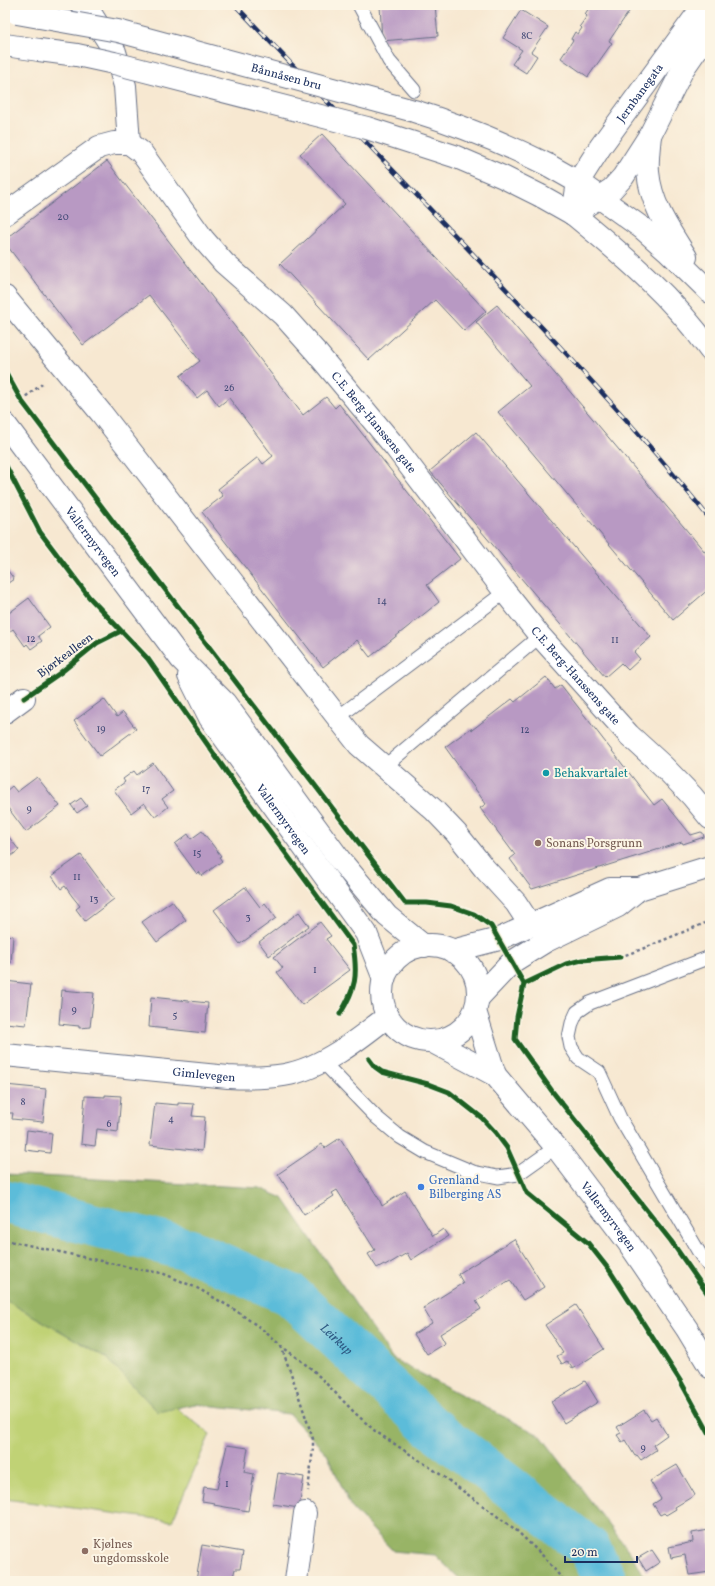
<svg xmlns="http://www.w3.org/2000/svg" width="715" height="1586" font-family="Vollkorn,serif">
<rect width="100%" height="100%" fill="#fcf5e5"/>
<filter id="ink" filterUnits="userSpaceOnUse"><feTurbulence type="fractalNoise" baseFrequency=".025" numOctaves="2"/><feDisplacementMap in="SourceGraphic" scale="8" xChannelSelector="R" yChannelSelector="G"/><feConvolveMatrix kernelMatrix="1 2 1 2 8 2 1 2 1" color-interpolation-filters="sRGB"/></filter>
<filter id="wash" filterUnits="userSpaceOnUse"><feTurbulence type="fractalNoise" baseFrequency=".012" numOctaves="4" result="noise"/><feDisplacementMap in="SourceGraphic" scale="16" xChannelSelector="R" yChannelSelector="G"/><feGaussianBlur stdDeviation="0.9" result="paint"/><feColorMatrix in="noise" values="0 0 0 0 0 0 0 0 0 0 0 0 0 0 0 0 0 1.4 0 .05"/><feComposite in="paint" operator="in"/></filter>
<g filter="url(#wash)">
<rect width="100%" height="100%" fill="#f7e8d1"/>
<path fill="#c0d275" stroke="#6e806a" d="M5,1283L19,1285L210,1434L172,1521L5,1499Z"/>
<path fill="#98b466" stroke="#5a7262" d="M5,1174L260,1188L283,1198L393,1359L541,1436L632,1555L642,1574L668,1581H462L435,1555L393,1551L351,1507L327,1454L289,1414L195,1404L158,1412L106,1357L5,1300Z"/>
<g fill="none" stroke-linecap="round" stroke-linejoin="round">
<path stroke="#5bbcd9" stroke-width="43" id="s1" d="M5,1202L189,1250L291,1295L429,1425L589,1548L606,1581"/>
</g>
<g id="blocks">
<path fill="#b899c3" d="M380,5H435L438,36L382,41Z
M594,5H630L632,7L609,41L612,43L588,77L561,58L573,40L571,39L575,32L578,34L582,28L580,26L587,16L585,14L589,8L592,9Z
M521,10L548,27L531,52L537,56L526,73L512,64L522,50L503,38Z
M322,134L486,311L464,331L435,300L369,360L280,264L345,204L300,154Z
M107,161L303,415L326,397L335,408L339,404L460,559L427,585L439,602L370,657L357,640L323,667L202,512L223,496L218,489L258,457L263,464L273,456L229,398L219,406L207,390L197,398L180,376L200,361L149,295L83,345L5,243V239Z
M497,305L710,558V588L673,620L498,412L530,386L476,322Z
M476,432L651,637L634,652L640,659L628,670L621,663L605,677L430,471Z
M5,567L14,579L5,585Z
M29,598L50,627L38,636L42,641L31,649L27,644L25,646L13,629L5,635V616Z
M546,677L555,689L561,685L654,805L662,799L691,835L701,832L703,833L704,837L683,844L682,842L532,889L510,859L515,855L480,808L486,804L445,747L471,728L472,730L512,699L515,702Z
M104,699L117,717L123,712L136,729L100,756L74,721Z
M153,763L173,791L162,799L168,807L155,817L144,803L131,813L114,790L125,782L123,779L134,771L137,775Z
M37,777L60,806L26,832L5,804V792L12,786L17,792Z
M81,798L87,806L77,813L71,805Z
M202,831L221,856L219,857L222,861L202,876L199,872L197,874L175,844L188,834L191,839Z
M5,832L19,850L7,859L5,855Z
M81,855L114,899L85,921L76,909L80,906L72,896L65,886L61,889L52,876Z
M245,887L260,907L265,903L276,918L240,944L214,910Z
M172,901L186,920L157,942L142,922Z
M299,912L309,926L269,956L259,942Z
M320,922L331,936L326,939L350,970L302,1005L277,972L283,968L274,957Z
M5,935L13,936L11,963H5Z
M5,981L31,984L26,1025L5,1023Z
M62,990L94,993L90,1027L79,1028V1026L59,1024Z
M151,997L208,1003L205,1033L149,1027Z
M5,1085L46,1089L43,1122L12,1119L13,1113H5Z
M105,1095L121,1096L118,1132L97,1129L95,1146L81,1144L85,1096L105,1097Z
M155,1103L178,1105V1103L194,1104L192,1116L205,1117L202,1151L150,1145Z
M27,1130L52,1133L50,1153L25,1150Z
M340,1138L379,1199L382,1206L405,1191L433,1236L443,1229L448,1236L411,1260L407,1253L385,1266L384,1264L377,1268L368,1254L375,1250L337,1190L332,1193L334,1196L304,1215L278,1174L322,1144L325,1148Z
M514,1239L544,1287L523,1300L510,1280L476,1301L481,1309L440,1334L445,1343L427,1354L414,1334L432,1323L423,1308L463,1283L458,1274Z
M576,1305L604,1349L573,1369L567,1361L562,1364L557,1356L563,1353L545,1325Z
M585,1381L598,1402L564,1423L551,1402Z
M644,1410L651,1420L656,1417L667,1435L653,1445L656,1450L641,1460L637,1455L635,1456L625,1440L622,1442L617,1435L621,1433L617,1427Z
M227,1445L248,1448L244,1472L254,1474L248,1511L214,1505L215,1503L202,1501L204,1487L217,1489Z
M677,1465L695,1495L675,1507L676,1509L666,1515L664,1513L660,1515L653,1504L661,1499L650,1481Z
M278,1473L304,1477L299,1508L273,1504Z
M709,1530L710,1538V1572L689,1575L685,1555L671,1558L669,1547L693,1542L692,1533Z
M202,1545L243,1552L240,1569H235L232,1581H196Z
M652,1550L660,1562L646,1571L638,1558Z"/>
</g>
</g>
<g filter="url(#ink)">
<use href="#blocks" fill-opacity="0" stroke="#687086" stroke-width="1"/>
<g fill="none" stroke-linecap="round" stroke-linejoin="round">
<g stroke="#687086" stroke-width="15">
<path id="lane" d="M359,5L389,61L414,90
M337,718L505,592
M384,767L540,636
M710,957L590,1003L577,1012L572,1023L569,1037L571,1047L578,1058L599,1072L620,1118L700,1254L710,1268
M322,1061L376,1117L400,1137L425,1152L473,1172L498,1177L518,1174L556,1147"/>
</g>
<g stroke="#687086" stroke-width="24">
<g id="street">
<path d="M82,5L89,11L115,52L125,86L129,143"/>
<path id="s2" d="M5,214L99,147L114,143H129L141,152L203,239L224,263L283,315L316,352L396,448L505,592L540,636L629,735L663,766L692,796L710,818"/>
<path d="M5,297L102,414L359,745L434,810L456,833L484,868L516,903L531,926"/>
<path d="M5,712L24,698"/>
<path d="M452,951L499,939L610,889H639L710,867"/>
<path d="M478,998L512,962L546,941L618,906L639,889"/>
<path id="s3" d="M5,1055L228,1077C246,1078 265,1078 284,1075C321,1069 359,1039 388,1016"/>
<path d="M296,1581L305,1513"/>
</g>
</g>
<g stroke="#687086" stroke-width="24">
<path id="secondary" d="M650,135C649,147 647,160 648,172C651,205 669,230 686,257
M578,182L642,228L667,250L710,292
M573,214C623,255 673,297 710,350"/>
</g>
<g stroke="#687086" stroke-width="24">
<g id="primary">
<path d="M5,45L39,50"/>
<path d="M548,165L578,182"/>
<path d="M541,196L573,214"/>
<path id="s4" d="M573,214L578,182L601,146L704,5"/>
<path d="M573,214L612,189L623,177L650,135L683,69L710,30"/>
<path id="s5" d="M5,424L181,659L225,703L340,860L387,916L424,946"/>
<path id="s6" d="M189,676L210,718L366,933L384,979"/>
<circle cx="430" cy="993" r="48"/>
<path d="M475,1011L495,1075"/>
<path id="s7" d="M431,1041L495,1075L556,1147L628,1242L687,1329L710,1367"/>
</g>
</g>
<path stroke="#687086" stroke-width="2.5" stroke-dasharray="3 3" stroke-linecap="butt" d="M21,400L45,382
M620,957L642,949L710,921
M5,1240L142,1270L162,1273L197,1288L232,1308L262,1329L280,1345L313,1370L355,1413L375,1431L437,1472L516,1530L544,1557L564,1581
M281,1346L294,1382L313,1439V1448L308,1491"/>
<use href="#lane" stroke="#fff" stroke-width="13"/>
<use href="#street" stroke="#fff" stroke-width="22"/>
<use href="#secondary" stroke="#fff" stroke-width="22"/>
<use href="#primary" stroke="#fff" stroke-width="22"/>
<g stroke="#1b2f5e" stroke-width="4.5">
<path id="rail" d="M235,5C314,87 392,170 471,252C553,339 635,425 710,519"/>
</g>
<use href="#rail" stroke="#fcf5e5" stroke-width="3" stroke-dasharray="9" stroke-linecap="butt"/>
<g stroke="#687086" stroke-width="24" stroke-linecap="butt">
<g id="primary-bridge">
<path id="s8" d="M17,13L118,31L414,111C460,125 504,143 548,165"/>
<path d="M39,50L77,55L114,63L367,128L454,156L503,177L541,196"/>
</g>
</g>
<use href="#primary-bridge" stroke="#fff" stroke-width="22"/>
<g stroke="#fcf5e5" stroke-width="8">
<path id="cycleway" d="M5,371L21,400L115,524L405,903H427L451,906L474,914L491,926L524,984L517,1017L515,1039L552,1091L671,1241L710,1297
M5,464L40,532L89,597L148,659L230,777L353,945C358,976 356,988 340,1014
M24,698L60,673L97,643L121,631
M524,984L566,964L582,960L620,957
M369,1059L375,1067L382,1072L428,1084L449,1092L482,1118L495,1132L507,1148L527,1193L588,1243L610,1271L681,1382L710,1435"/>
</g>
<use href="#cycleway" stroke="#1b5e20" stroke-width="5"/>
</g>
</g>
<circle fill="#0f9aa8" stroke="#fcf5e5" stroke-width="1.5" cx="546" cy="773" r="4"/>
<g fill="#8d6e63" stroke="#fcf5e5" stroke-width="1.5">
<circle cx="538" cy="843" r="4"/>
<circle cx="85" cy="1551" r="4"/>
</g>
<circle fill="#3f7fe0" stroke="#fcf5e5" stroke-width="1.5" cx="421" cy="1187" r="4"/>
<g text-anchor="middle" stroke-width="4" stroke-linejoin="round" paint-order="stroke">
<g font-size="10" fill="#424a77">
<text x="527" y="39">8C</text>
<text x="63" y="220">20</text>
<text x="229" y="391">26</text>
<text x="382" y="604">14</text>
<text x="31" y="642">12</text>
<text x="615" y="643">11</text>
<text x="101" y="732">19</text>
<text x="525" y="733">12</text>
<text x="146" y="792">17</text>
<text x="29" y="812">9</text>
<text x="197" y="856">15</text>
<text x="77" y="880">11</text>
<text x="94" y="902">13</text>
<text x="248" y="920">3</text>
<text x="315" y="973">1</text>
<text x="74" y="1013">9</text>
<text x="175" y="1018">5</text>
<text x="23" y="1105">8</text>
<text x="171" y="1122">4</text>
<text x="109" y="1127">6</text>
<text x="643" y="1451">9</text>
<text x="227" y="1487">1</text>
</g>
<g font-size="12" fill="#1b2f5e" stroke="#fcf5e5">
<text dy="4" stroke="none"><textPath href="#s8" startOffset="277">Bånnåsen bru</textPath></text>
<text dy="4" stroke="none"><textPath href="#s4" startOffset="141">Jernbanegata</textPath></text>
<text dy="4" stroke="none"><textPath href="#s2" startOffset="519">C.E. Berg-Hanssens gate</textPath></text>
<text dy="4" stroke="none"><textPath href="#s5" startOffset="147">Vallermyrvegen</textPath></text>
<text transform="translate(65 655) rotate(-37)" y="4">Bjørkealleen</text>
<text dy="4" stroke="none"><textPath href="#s2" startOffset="843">C.E. Berg-Hanssens gate</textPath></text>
<text dy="4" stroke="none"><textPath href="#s6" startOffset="172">Vallermyrvegen</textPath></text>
<text dy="4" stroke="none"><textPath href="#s3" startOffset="200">Gimlevegen</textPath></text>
<text dy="4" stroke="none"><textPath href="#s7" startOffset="254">Vallermyrvegen</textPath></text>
</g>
<g font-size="12" fill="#0d838f" stroke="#fcf5e5" text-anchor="start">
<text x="554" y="777">Behakvartalet</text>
</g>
<g font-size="12" fill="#785e54" stroke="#fcf5e5" text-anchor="start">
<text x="546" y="847">Sonans Porsgrunn</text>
<text x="93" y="1548">Kjølnes<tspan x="93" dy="14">ungdomsskole</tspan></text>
</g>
<g font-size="12" fill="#366cbe" stroke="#fcf5e5" text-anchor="start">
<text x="429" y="1184">Grenland<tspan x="429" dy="14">Bilberging AS</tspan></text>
</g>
<g font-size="13" font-style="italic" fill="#2e5983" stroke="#fcf5e5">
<text dy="5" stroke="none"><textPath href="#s1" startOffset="365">Leirkup</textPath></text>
</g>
</g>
<rect width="715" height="1586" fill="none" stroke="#fcf5e5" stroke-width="20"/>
<path d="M565 1556v6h72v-6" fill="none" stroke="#1b2f5e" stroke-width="2"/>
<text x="571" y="1556" font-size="12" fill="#1b2f5e" stroke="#fcf5e5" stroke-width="3" paint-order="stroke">20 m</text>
</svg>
